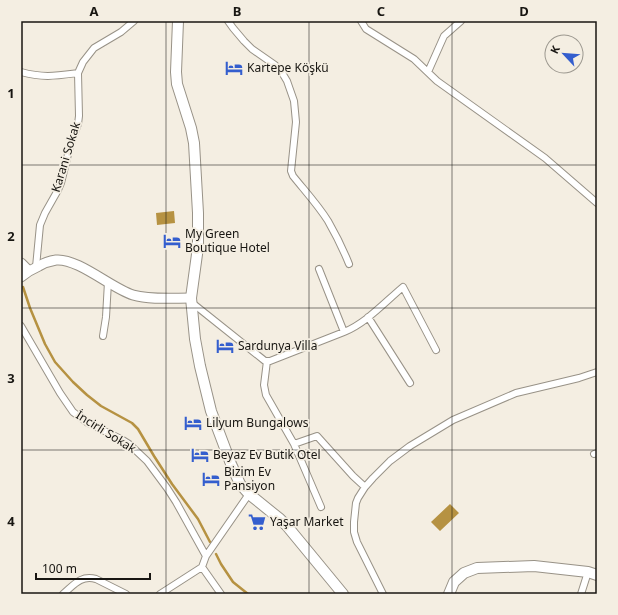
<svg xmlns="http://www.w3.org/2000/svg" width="618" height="615" font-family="'Noto Sans',sans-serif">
<rect width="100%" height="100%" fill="#f4eee2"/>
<path fill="#b69242" d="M174,211L175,223L157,225L156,213Z
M450,504L459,513L440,531L431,522Z"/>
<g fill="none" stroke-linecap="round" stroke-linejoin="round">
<path stroke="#b69242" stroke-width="2.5" d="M23,287L30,308L45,344L55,362L73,382L87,395L101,406L132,423L138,429L154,456L172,484L198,519L210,542
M216,554L221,564L233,582L248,594"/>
<g stroke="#989287" stroke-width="8">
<path id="street" d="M228,21L233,28L244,41L252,49L275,65L281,71L287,81L294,101L296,122L291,171L293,176C305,191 318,205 328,221C336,235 343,249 349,264
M361,21L366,29L414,59L437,81L545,158L597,203
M21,72C43,78 55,76 78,73
M428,72L444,36L461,21
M36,267L40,225L45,213L58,190L61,183L70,146L78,124L79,116L78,73L83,62L94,48L121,32L134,21
M319,269L344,332
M191,302L265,361H270L344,332C366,323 384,303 403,287L436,350
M368,317L410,383
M21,326L60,393L73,412L88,423L121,439L129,444L147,461L167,488L176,502L206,556
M103,336L106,317L108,282
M267,361L264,385L266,395L294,444L317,436L353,476L365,487
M294,444L321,507
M594,454L597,453
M63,594C74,585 80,575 96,579L126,594
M160,594L202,567
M221,594L202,567L206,556L249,494
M383,594L357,542L354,532V522L356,503L358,498L365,487L373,478L390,461L410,446L453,420L516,393L579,378L597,372
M581,594L588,572"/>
</g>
<g stroke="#989287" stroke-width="11">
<path id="secondary" d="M21,263L28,270
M21,277C27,272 32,269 39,266C44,263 50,261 56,260C78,258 111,288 133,295C150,300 173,298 191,298"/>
</g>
<g stroke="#989287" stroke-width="12">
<path id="primary" d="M178,21L176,72L177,84L191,128L194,143L198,213V247L191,298L195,339L200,366L211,411L231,464L240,484L249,494L280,519L287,526L343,594
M449,594L454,582L464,573L477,568L534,566L588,572L597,575"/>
</g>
<use href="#street" stroke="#fff" stroke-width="6"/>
<use href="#secondary" stroke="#fff" stroke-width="9"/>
<use href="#primary" stroke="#fff" stroke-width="10"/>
</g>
<path fill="none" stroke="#181612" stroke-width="1" stroke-opacity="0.55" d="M166,21V594M309,21V594M452,21V594M21,165H597M21,308H597M21,450H597"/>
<defs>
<g id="hotel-bare" transform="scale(1.38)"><path d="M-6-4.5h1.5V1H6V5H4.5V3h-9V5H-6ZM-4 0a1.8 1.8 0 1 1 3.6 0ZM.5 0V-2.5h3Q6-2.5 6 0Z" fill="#345ece" stroke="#f4eee2" stroke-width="2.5" paint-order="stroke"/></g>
<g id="supermarket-bare" transform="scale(1.38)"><path d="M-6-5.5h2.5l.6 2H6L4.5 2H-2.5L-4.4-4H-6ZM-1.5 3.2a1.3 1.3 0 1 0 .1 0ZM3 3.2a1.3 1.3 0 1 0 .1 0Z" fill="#345ece" stroke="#f4eee2" stroke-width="2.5" paint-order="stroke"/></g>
</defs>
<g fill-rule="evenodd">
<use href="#hotel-bare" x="234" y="68"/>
<use href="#hotel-bare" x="172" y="241"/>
<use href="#hotel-bare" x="225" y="346"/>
<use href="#hotel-bare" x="193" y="423"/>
<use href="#hotel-bare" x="200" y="455"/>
<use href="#hotel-bare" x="211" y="479"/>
<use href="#supermarket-bare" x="257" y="522"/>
</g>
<g text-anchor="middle" stroke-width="3.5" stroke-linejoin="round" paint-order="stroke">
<g font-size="12" fill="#181612" stroke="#f4eee2" text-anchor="start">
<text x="247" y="72">Kartepe Köşkü</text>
<text x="185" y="238">My Green<tspan x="185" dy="14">Boutique Hotel</tspan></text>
<text x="238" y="350">Sardunya Villa</text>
<text x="206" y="427">Lilyum Bungalows</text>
<text x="213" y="459">Beyaz Ev Butik Otel</text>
<text x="224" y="476">Bizim Ev<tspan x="224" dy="14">Pansiyon</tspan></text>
<text x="270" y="526">Yaşar Market</text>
</g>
<g font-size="12" fill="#181612" stroke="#f4eee2">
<text transform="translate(66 157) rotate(-73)" y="4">Karani Sokak</text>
<text transform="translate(106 432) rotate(32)" y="4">İncirli Sokak</text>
</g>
</g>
<rect width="618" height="615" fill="none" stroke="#f4eee2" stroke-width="44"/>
<g transform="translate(564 54) rotate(296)"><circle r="19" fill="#f4eee2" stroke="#9c988f"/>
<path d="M0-3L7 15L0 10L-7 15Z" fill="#345ece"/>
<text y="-6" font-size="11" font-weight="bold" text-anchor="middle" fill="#181612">K</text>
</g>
<path d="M36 573v6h114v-6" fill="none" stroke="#181612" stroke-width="2"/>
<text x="42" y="573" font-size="12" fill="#181612" stroke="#f4eee2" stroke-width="3" paint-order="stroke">100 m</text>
<rect x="22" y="22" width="574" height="571" fill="none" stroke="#181612" stroke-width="1.5"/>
<g font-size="13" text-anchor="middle" font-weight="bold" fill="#181612">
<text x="94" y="16">A</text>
<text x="237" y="16">B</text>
<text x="381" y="16">C</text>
<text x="524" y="16">D</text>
<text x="11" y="98">1</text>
<text x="11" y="241">2</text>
<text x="11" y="383">3</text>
<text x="11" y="526">4</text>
</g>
</svg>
